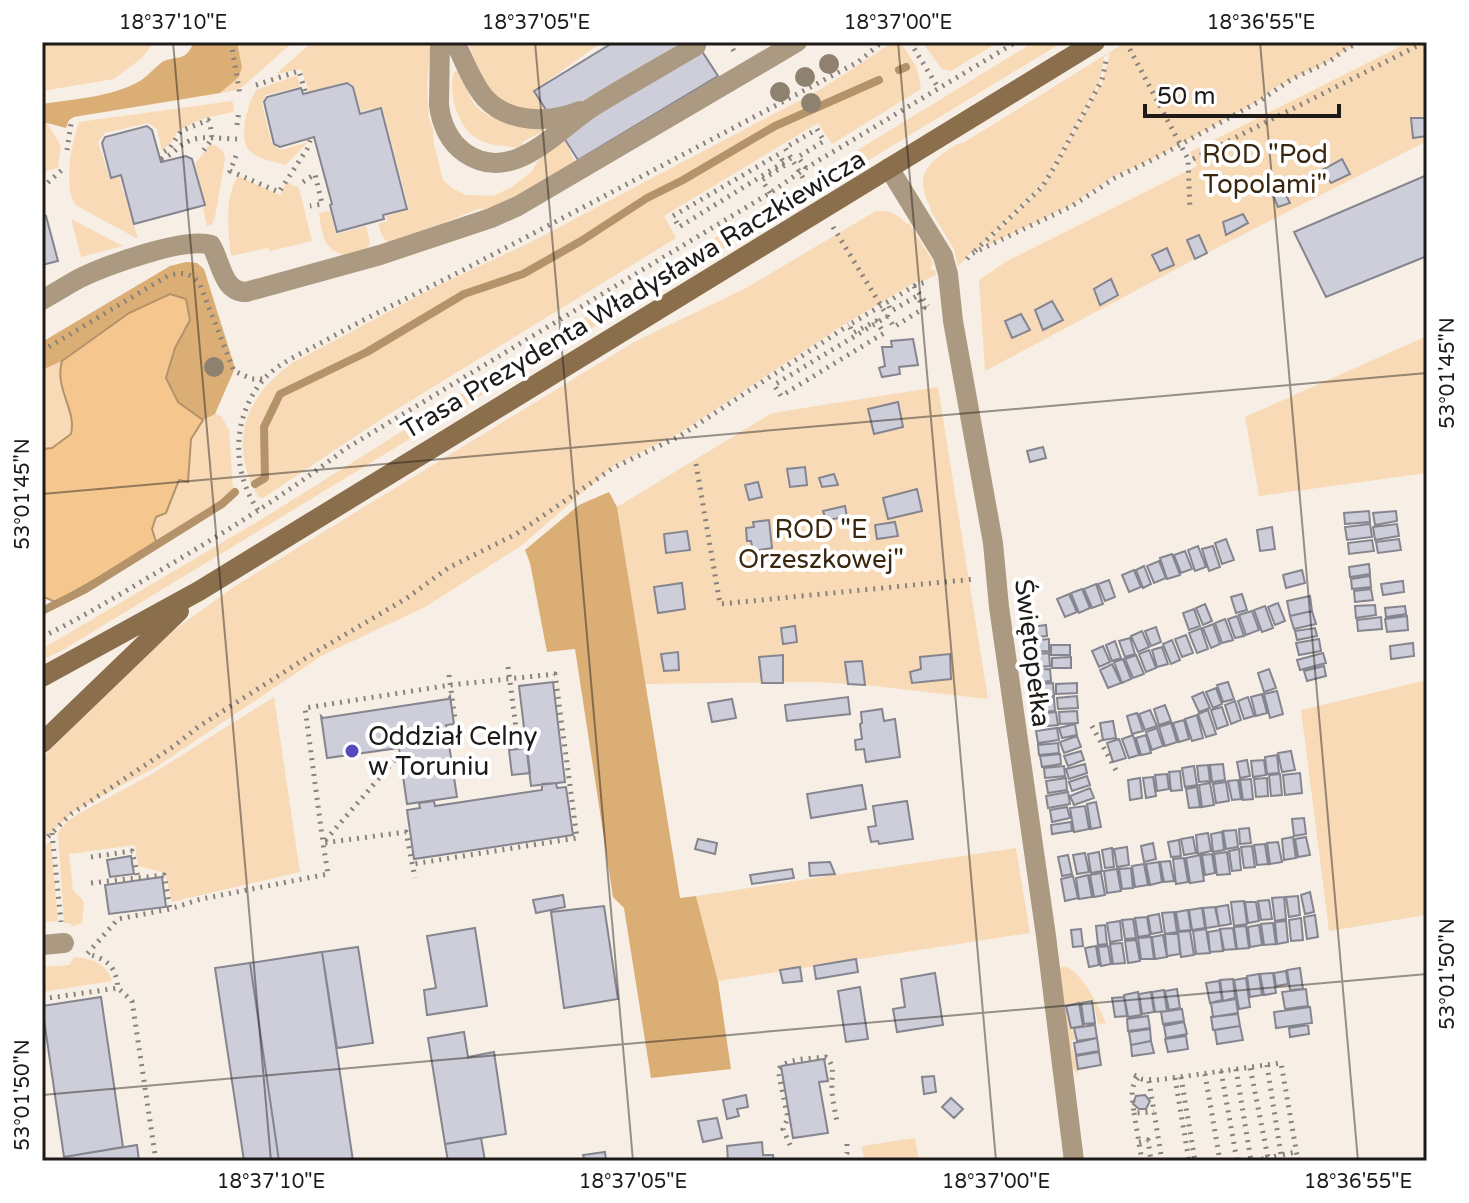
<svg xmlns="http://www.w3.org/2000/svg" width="1469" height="1203" font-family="'Varela Round',sans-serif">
<rect width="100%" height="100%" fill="#f7efe5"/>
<path fill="#f8dab7" d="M42,42H154L142,58L114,79L42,91Z
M237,42H293L246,84L237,90L220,93C245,72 243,73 237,42Z
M312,42H428L430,51L427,86L429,120L433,129L434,144L443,180L452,188L465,195L493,196L512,187L531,172L542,156L565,140L576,164L502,210L478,209L391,244C382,240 381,232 378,224L387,221L386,216L409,209L382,107L361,111L354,86L347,82L309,92L301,69L276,74Z
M468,42H602L535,90L548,113L535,114L496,101L478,71Z
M893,42H901L917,68L921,89L832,144L818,123L664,216L676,238L389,414L263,498L258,497C228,443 244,398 292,363L439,285L531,242L823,88Z
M922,42H999L951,71L942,69Z
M1034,42H1063L61,651L42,660V649L262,519L527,353Z
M1126,42H1359L1329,61L1274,88L1257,102L1154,158L1112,177L1071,205L986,246L985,244L1042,187L1055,167L1100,85H1103L1102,82L1110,53L1104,57L1100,81L1054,166L1042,185L979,248L970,253L958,267L954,249L930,210L931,208C912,174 929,162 957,144L963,143Z
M1409,42H1427V141L1195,259L985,371L979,280L1007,261L1197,166L1190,152Z
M458,71C465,81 467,93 473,102C482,116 499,120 515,124L476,96L539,123L544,131L522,142L523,146L521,149C509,145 496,147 484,142C459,133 447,96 454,72Z
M297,75L300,84L299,87L266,95L262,103L272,144L281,150L308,142L286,165C275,162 259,160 250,151C237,138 248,104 256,90Z
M232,101L234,106L233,112L205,118L178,130L172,142L162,151L157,129L148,123L105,133L98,142L110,179L119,177L138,239L77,206C62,192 72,140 79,122Z
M47,123L61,146L58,168L43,172L42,124Z
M210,144C218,146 225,150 225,159L215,217L212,224L207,226L203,208L206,206L195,164Z
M238,176L280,195L287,182L299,188L312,241L270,251L268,248L231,256C228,230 224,199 238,176Z
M330,211L336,234L366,226L370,243L368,248L343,255C322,248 322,232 319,213Z
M876,211C889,210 898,214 907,224L909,223L932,260L933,265L931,266V269L935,270L936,275L919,283L917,281L845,324L680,433L613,466L521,546L425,607L323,655L158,766L74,811L42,841V758L143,657L174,630L235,586L634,342L746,288Z
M71,219L123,246L81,257Z
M1427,336V473L1259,496L1245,417Z
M62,361C54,388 77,410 71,434L52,448L43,449L42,370Z
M938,387L988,699L865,685L815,682L645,684L617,507L772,413Z
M215,414L221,416L229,430L233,490L222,504L157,545L152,529L156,516L166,513L179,479L188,481L191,438L203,420Z
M1427,680V915L1329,931L1301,710Z
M274,697L300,872L172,902L165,873L138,866L135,845L69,854L73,890L83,900L84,905L82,923L71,927V924L64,923L58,832L67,822L78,814L152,774Z
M51,841L58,921L42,922V849Z
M1016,848L1030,933L718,981L696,896Z
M74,957C92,959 106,962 112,981L42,992V967L69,965Z
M1065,966C1085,976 1097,1004 1106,1023L1098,1024L1093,1000L1066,1005L1070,1030H1074L1075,1039L1071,1042L1079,1076L1071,1066L1060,968Z
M915,1138L919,1161H864L862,1146Z"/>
<path fill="#dbae76" d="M194,42H237L242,67L239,77L220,93L74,117L69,120L66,128L47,123L42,124V104C75,99 111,97 140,81C148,76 158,64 164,61C180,55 185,62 194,42Z
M186,262L197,263L204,269L235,368L215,414L203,420L178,402L166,378L175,348L190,320L129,313L62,361L42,370V342L170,266Z
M609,492L617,507L680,898L696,896L718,981L731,1069L651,1078L624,908L613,897L575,649L547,652L530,563L525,550L579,505Z"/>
<path fill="#f5c78e" stroke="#b4936a" stroke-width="2" d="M170,294L186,299L190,320L175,348L166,378L178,402L203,420L191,439L188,482L179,480L166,513L156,517L152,529L157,545L55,602L42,596V447L43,449L52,448L71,434C77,410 54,389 62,361L129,313Z"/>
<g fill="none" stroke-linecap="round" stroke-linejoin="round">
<path stroke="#b4936a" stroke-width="8" d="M899,70L906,67
M255,484L265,478L264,427L280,394L367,352L464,294L523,274L581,241L647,198L683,180L775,126L879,80
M42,611L84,590L222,504L235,492"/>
</g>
<path fill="#cdced9" stroke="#85858f" stroke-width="2" d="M614,42H696L718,76L578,160L534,91Z
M347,83L353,87L360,114L381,108L407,209L383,215L384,219L337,232L330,205L332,204L314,137L280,147L274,144L264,102L267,97L301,88L303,94Z
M1411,118H1427V136L1413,138Z
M147,126L152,130L161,162L186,156L192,159L205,205L134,224L121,175L111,178L102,143L105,137Z
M1342,159L1350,174L1331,183L1322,170Z
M1427,175V256L1326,297L1294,232Z
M1272,192L1285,193L1290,203L1278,207Z
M42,214L46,216L58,261L42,265Z
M1243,214L1248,223L1226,235L1223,222Z
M1199,235L1207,253L1195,259L1187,240Z
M1167,248L1174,265L1160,271L1152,255Z
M1111,279L1118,295L1100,305L1094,289Z
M1052,301L1063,320L1043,330L1035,310Z
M1021,314L1030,330L1012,338L1005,321Z
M913,339L918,365L899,367L900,374L882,377L879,368L885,366L882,347H892L891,341Z
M898,402L903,427L874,434L868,409Z
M1043,447L1046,458L1030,462L1027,451Z
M805,467L807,485L790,487L787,469Z
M834,474L838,485L822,487L819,478Z
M758,482L762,497L749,500L745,485Z
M917,489L922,511L888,519L883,498Z
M845,506L847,517L826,520L823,511Z
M1369,511L1370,522L1345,524L1344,513Z
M1396,511L1397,521L1375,525L1373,513Z
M769,520L772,548L753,551L751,541H747L746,528L754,527L753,522Z
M895,522L898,536L877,539L875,525Z
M1370,524L1372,537L1347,540L1345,527Z
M1397,524L1399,536L1375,540L1373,527Z
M1272,527L1275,549L1260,551L1257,530Z
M687,531L690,550L666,553L664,534Z
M1226,539L1234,560L1222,564L1215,543Z
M1399,539L1401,550L1378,553L1376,542Z
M1372,540L1374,551L1349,554L1348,543Z
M1198,546L1206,567L1195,571L1188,550Z
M1213,546L1220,567L1209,571L1202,549Z
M1185,551L1192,569L1181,573L1174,555Z
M1172,554L1180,575L1167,579L1160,558Z
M1159,561L1166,578L1154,583L1147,566Z
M1369,564L1370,574L1350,577L1349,567Z
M1144,566L1151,584L1143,588L1136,570Z
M1134,570L1141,587L1129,592L1122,575Z
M1302,570L1305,583L1286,588L1283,575Z
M1370,576L1371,587L1352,589L1351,579Z
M1109,580L1115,597L1105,601L1098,584Z
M1403,581L1404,592L1383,595L1381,584Z
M682,583L685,609L658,613L654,587Z
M1096,584L1103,604L1092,608L1084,589Z
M1082,589L1090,608L1079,613L1071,593Z
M1371,589L1373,600L1355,602L1354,591Z
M1069,594L1077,612L1065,617L1057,599Z
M1242,594L1247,610L1236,613L1231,597Z
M1310,596L1312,611L1290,616L1287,601Z
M1278,603L1285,621L1275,625L1268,607Z
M1205,604L1212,621L1203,625L1196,608Z
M1375,605L1376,615L1356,618L1355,606Z
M1265,606L1273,628L1262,632L1254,610Z
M1405,606L1406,614L1386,617L1385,608Z
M1194,609L1200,626L1189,630L1183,613Z
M1252,611L1259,630L1246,635L1239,615Z
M1312,611L1316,624L1294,629L1290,616Z
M1237,616L1244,636L1235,638L1228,619Z
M1407,616L1408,630L1387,632L1385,619Z
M1381,617L1382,629L1358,631L1357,620Z
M1225,619L1233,640L1222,643L1215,623Z
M1213,624L1220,644L1211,648L1203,628Z
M1046,625L1047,636L1026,638L1025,628Z
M795,626L797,642L783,644L781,628Z
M1156,627L1161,642L1151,646L1145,631Z
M1201,628L1208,649L1197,653L1189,633Z
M1315,628L1317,636L1297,640L1295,631Z
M1142,631L1149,647L1138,652L1131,636Z
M1186,635L1193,653L1182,657L1175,639Z
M1130,638L1135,654L1125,657L1119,641Z
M1049,639V651L1027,652V641Z
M1319,639L1321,651L1299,655L1296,643Z
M1172,640L1180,660L1171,664L1163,644Z
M1115,641L1121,658L1112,661L1106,645Z
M1413,643L1414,656L1391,659L1390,646Z
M1051,645H1070V655H1051Z
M1103,646L1110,662L1099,667L1092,651Z
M1162,647L1168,664L1157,667L1152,650Z
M1149,650L1156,668L1146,672L1139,654Z
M678,652L679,670L664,671L661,654Z
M1049,653L1050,666L1029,668L1028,655Z
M1323,653L1326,663L1300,670L1297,660Z
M950,654L951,679L912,683L910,672L921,669L920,657Z
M783,655V683H762L759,657Z
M1136,655L1144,674L1133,678L1125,659Z
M1071,657V668H1052V658Z
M1123,659L1131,679L1122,683L1114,662Z
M862,661L865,685L848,684L845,662Z
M1112,664L1121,683L1108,688L1100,670Z
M1324,666L1326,676L1307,681L1304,671Z
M1050,669L1051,681L1030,683L1029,670Z
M1269,669L1276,688L1264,692L1258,673Z
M553,682L565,782L531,786L519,686Z
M1228,682L1234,699L1223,702L1217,685Z
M1053,683L1054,696L1030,698L1029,685Z
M1077,683V693L1056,694V684Z
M1216,688L1222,704L1213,708L1206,692Z
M1277,691L1283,714L1270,718L1264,694Z
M1203,692L1210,708L1199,712L1192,697Z
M1262,694L1267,713L1256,716L1251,697Z
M450,696L454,724L446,725L457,797L407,804L399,748L327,758L321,716L323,718L448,699Z
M1077,696L1078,708L1058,709L1057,698Z
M848,697L850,714L787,721L785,705Z
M1248,697L1254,716L1244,719L1238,701Z
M1054,698L1055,711L1033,712L1032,700Z
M732,699L736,718L712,722L708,703Z
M1235,701L1241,720L1231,724L1225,705Z
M1165,705L1171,721L1159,725L1154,709Z
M1222,707L1228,725L1217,729L1211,710Z
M882,709L884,721L895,719L900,757L866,762L864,749L856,750L855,740L862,739L860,724L862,723L861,712Z
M1150,710L1157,726L1145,730L1139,714Z
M1208,710L1216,734L1206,737L1198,714Z
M1077,711L1078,723L1060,724L1059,712Z
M1056,712L1058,725L1036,727L1035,714Z
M1137,713L1143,731L1132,734L1127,716Z
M1197,715L1203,738L1192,741L1185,719Z
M1184,720L1189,739L1179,742L1173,723Z
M1113,721L1116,738L1103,740L1100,723Z
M1171,723L1177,742L1165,746L1159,727Z
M1075,724L1077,735L1062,738L1059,728Z
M1057,728L1059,740L1038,743L1036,731Z
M1157,728L1163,746L1152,750L1146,732Z
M1133,735L1139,755L1129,758L1122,739Z
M1146,735L1151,753L1141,755L1136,738Z
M1077,736L1081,747L1064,753L1060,742Z
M1119,739L1126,758L1113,762L1107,743Z
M1058,743L1059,753L1039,755L1038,745Z
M527,748L530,773L512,775L509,750Z
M1081,751L1084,760L1068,766L1064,756Z
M1291,751L1295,770L1282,772L1278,753Z
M1060,754L1061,764L1042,767L1040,756Z
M1277,755L1279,773L1267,774L1265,757Z
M1247,760L1250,776L1240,778L1237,762Z
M1264,760L1266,775L1253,777L1251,761Z
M1085,764L1087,773L1069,779L1066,769Z
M1223,764L1225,780L1212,782L1210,765Z
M1208,765L1210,781L1199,782L1197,766Z
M1064,766L1065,776L1045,778L1044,768Z
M1194,766L1197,785L1185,787L1182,768Z
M1180,771L1182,790L1171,791L1169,772Z
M1300,773L1302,793L1285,795L1283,775Z
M1167,774L1169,789L1157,791L1155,775Z
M1280,774L1282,795L1271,796L1269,775Z
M1087,776L1090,785L1072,791L1069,782Z
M1153,777L1156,796L1146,798L1143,778Z
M1066,778L1067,790L1048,793L1046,781Z
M1140,778L1142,798L1130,800L1128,780Z
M1267,778L1268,796L1256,797L1254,779Z
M1251,779L1253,799L1243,800L1240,780Z
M1238,780L1241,799L1232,800L1228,781Z
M1226,782L1229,801L1216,803L1213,784Z
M556,783L557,788L566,787L573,835L414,859L407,810L420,808L419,803L434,801L435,806L542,790V784Z
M1210,783L1214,805L1202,807L1199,785Z
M862,785L866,809L811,818L807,794Z
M1197,787L1200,807L1189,808L1186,789Z
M1090,788L1094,798L1074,805L1070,796Z
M1068,792L1070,804L1048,808L1046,796Z
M907,801L913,839L879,844L878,841L871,842L868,827L876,826L873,806Z
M1096,802L1101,827L1091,829L1087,804Z
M1085,806L1089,829L1074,832L1070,808Z
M1067,807L1070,818L1052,822L1050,810Z
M1304,818L1306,834L1294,836L1292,819Z
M1071,822L1072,831L1052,834L1051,825Z
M1249,828L1251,843L1240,844L1239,829Z
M1236,830L1238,847L1226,849L1223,831Z
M1222,832L1224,850L1213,852L1211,834Z
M1208,833L1211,851L1198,854L1196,835Z
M1193,837L1196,853L1184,855L1181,839Z
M1293,837L1296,858L1284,860L1282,839Z
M1306,837L1310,855L1298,857L1295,839Z
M698,839L717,843L715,854L695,849Z
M1179,840L1181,856L1171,857L1168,842Z
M1278,842L1282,862L1270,864L1267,843Z
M1153,843L1156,859L1144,862L1141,846Z
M1265,844L1268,864L1257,865L1254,845Z
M1252,846L1255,867L1244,868L1241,847Z
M1127,847L1129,865L1117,867L1114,849Z
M1112,848L1114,867L1105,868L1102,850Z
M1239,849L1241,870L1232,871L1229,851Z
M1099,852L1102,871L1091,873L1088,854Z
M1227,852L1230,874L1217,875L1214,854Z
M1085,853L1089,872L1077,874L1073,855Z
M1212,854L1215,873L1205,875L1202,855Z
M1068,855L1072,874L1062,876L1058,857Z
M1200,855L1204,881L1190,883L1186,858Z
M131,856L134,874L110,877L107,860Z
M1184,858L1188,882L1176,884L1173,859Z
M1170,861L1174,881L1164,882L1160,862Z
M830,862L835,874L810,876L809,863Z
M1159,862L1162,882L1150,885L1146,864Z
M1144,864L1148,885L1135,887L1132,866Z
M1131,868L1133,888L1122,889L1119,869Z
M792,869L794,878L752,884L750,875Z
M1117,869L1121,891L1107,893L1104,871Z
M1101,873L1105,895L1094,897L1090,875Z
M1088,875L1092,897L1079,899L1076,878Z
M1073,876L1078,898L1065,901L1061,879Z
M162,877L166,907L109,914L105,885Z
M1310,892L1314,912L1305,914L1301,895Z
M563,895L565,907L536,913L533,900Z
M1298,896L1300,915L1289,917L1286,897Z
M1284,897L1286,919L1275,921L1272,898Z
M1269,900L1272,919L1261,920L1258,901Z
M1244,901L1247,924L1234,926L1231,902Z
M1245,902H1256L1259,921L1248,923Z
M1228,905L1231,924L1219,926L1216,907Z
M604,906L618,999L564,1008L551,912Z
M1215,907L1219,926L1206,928L1203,908Z
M1202,908L1205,928L1192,930L1189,910Z
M1188,910L1191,930L1179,931L1176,912Z
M1174,912L1177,932L1165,934L1162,913Z
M1159,914L1162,932L1151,934L1148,916Z
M1315,915L1318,937L1307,939L1304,917Z
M1147,917L1150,935L1138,937L1135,918Z
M1301,918L1303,940L1291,941L1289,920Z
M1133,919L1136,938L1125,939L1122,920Z
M1120,921L1122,940L1110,942L1107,923Z
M1286,921L1288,942L1277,944L1275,922Z
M1273,923L1276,944L1264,945L1261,924Z
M1105,925L1107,944L1098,945L1096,926Z
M1259,925L1262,945L1250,947L1248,927Z
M1246,926L1249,948L1237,949L1234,927Z
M475,928L487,1006L427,1015L424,990L436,988L427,936Z
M1233,928L1236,949L1224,950L1220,929Z
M1081,929L1083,946L1073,947L1071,930Z
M1206,929L1210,953L1196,954L1193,931Z
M1220,930L1223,951L1210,952L1208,932Z
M1190,931L1194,955L1181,957L1178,932Z
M1165,934H1178L1180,954L1167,956Z
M1163,935L1167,957L1155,959L1152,937Z
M1151,937L1154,959H1141L1138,938Z
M1136,940L1140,961L1128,963L1125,941Z
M1122,943L1125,963L1113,964L1110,944Z
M1096,946L1099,965L1089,967L1085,948Z
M1108,946L1111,964L1101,966L1098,947Z
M358,947L373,1043L337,1048L322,952Z
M322,952L353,1161H279L250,963Z
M856,959L858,972L816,979L814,966Z
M250,963L279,1161H244L215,968Z
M800,967L802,981L783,983L780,970Z
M1300,968L1303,989L1290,990L1287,970Z
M1286,971L1288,984L1276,986L1274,973Z
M935,973L943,1025L897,1032L893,1009L905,1007L901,979Z
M1273,973L1276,993L1264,995L1260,974Z
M1259,974L1262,995L1250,997L1247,976Z
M1246,978L1250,1007L1239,1009L1234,980Z
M1233,979L1235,998L1223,1001L1220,980Z
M1219,981L1222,1000L1210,1003L1206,983Z
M860,987L868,1039L846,1042L838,991Z
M1177,989L1180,1008L1169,1010L1165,991Z
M1306,989L1308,1006L1285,1009L1282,992Z
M1164,990L1167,1011L1155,1012L1152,992Z
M1138,992L1141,1015L1128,1017L1124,995Z
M1151,992L1154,1012L1142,1014L1139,994Z
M101,997L123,1147L64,1157L42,1006Z
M1124,997L1127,1016L1115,1017L1112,998Z
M1236,999L1238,1013L1213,1017L1211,1003Z
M1092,1001L1095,1023L1084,1024L1081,1003Z
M1079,1003L1083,1026L1071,1028L1066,1006Z
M1310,1007L1312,1023L1276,1028L1274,1012Z
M1182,1009L1184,1021L1163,1024L1161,1012Z
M1238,1014L1240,1026L1213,1030L1211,1017Z
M1148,1016L1150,1028L1128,1031L1127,1019Z
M1184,1022L1187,1034L1166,1038L1164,1026Z
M1095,1025L1097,1038L1077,1041L1074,1028Z
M1308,1025L1309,1034L1290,1037L1289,1028Z
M1240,1026L1243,1040L1217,1044L1215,1030Z
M1150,1029L1151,1041L1131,1045L1129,1032Z
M464,1032L468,1057L494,1052L506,1134L445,1144L428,1038Z
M1186,1036L1188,1049L1168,1052L1165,1039Z
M1097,1038L1099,1051L1076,1055L1074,1043Z
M1151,1041L1154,1053L1132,1056L1131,1045Z
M1099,1052L1101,1065L1078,1069L1076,1056Z
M824,1059L828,1081L819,1082L828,1133L793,1138L781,1066Z
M934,1076L936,1092L924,1094L922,1077Z
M746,1095L748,1107L737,1109L739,1116L727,1119L723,1100Z
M1145,1095L1150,1101L1146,1109H1139L1133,1104L1136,1096Z
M951,1098L963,1109L954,1118L942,1107Z
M717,1118L722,1138L703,1142L698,1121Z
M481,1138L485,1161H448L445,1144Z
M762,1142L763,1155H773L774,1161H728L727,1146Z
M137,1145L139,1161H64V1157Z
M605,1152L606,1161H585L583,1155Z"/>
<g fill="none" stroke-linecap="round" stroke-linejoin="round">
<path stroke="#88827c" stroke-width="5" stroke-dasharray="2 6" stroke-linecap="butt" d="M231,42L240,95
M729,42L736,55
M910,42L939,89
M1126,42L1188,159L1190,210
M256,85L299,71L306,94
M237,125L239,110
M67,150L71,124
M236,156L230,171L279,192L307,149L311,138
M161,159L164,152L170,148L181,131L208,120L210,123L212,139L201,154
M161,159C174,155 177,146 189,141C202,135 222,139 237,139
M1193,159L1425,42
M806,168L798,157L824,141L817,129L785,148L811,191
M303,182L315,174L322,204L310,206
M42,188L64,168
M770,193L762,180L785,165L779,154L673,216L679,227L791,158
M833,227L894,327L924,308L917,296L891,311L887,302
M975,251L1042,187L1055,166L1102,80L1106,61
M967,259L971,254L1072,206L1115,178L1154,159L1258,102L1292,79L1330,61L1347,48L1361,42
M914,286L928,281
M888,316L774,385L781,396L884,333L876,321L853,333L849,325L914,286L928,306
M42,351L169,275C183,272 189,273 199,282L234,371L252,379H264
M696,464L720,604L975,579
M258,510C231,471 232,417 263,380C277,364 300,354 319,344C367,317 416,294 465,269C596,201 727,131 858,62L882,42
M42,637C79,619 114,598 149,577C217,537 283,497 345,449L770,193L806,168L1016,42
M508,667L518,743
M449,675L458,742
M1092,726L1118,774
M400,754L323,843L406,832L415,878
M52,833L61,922
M42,842C53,833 61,823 71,814L174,746L198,727L314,653L407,598L448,568L516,534L613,468L680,436L849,325
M91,857L132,851L138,877
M91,883L164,875L170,909
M42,999L118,988
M1267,1065L1281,1155L1268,1158V1160
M1236,1069L1251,1161L1268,1158L1250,1067
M1221,1071L1237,1161
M1205,1074L1220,1161
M1134,1075L1142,1079L1157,1080L1281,1063L1298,1161
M1181,1077L1195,1161
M1138,1078C1129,1088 1133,1100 1134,1113L1154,1112
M1175,1078L1189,1161
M1149,1081L1162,1161
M1134,1113L1142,1161
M1139,1142L1148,1140L1151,1161
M790,1145L783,1129L787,1120V1114L778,1070C787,1057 811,1059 826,1057C836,1067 831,1075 832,1088C832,1099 835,1111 837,1122
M156,1161L132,1001L118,988C116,967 108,959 87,954L118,919L170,909L201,899L328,874L323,843L305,708L450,685L555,674L577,838L413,864
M843,1161L847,1153V1139
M1282,1161L1281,1155L1296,1152"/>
<path stroke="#ac9981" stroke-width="20" d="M440,42L439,105C441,123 449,142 465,153C513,186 557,129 594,106C628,85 662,66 696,46
M455,42C464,60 472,83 485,98C509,124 550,123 580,111
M889,168L943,256L948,274L953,321L993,543L999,607L1046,936L1074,1161
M42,300C55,293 67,285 80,278C105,266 186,236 211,245C221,261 222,292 246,292L380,255L491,218L518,206L797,42
M42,945L64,943"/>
<path stroke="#8b6e4c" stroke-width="20" d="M42,677L199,591L1095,42
M42,743L179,611"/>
</g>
<g fill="#8f816f">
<circle cx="829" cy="64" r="10"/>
<circle cx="805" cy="77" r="10"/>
<circle cx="780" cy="92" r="10"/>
<circle cx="811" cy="103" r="10"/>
<circle cx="214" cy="367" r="10"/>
</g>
<path fill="none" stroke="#1d1a17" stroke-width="2" stroke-opacity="0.45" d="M173,42L271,1161M535,42L633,1161M898,42L996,1161M1260,42L1358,1161M42,494L1427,373M42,1095L1427,974"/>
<circle fill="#5748c0" stroke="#fff" stroke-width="3" cx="352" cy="751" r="8"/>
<g text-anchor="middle" stroke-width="8" stroke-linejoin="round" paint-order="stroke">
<g font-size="26" fill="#3a270e" stroke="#fff">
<text x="1265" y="163">ROD "Pod<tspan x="1265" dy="30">Topolami"</tspan></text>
<text x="821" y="538">ROD "E<tspan x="821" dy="30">Orzeszkowej"</tspan></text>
</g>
<g font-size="26" fill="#1d1a17" stroke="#fff">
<text transform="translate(633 294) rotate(-31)" y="9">Trasa Prezydenta Władysława Raczkiewicza</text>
<text transform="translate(1033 653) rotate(83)" y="9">Świętopełka</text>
</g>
<g font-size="26" fill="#1d1a17" stroke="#fff" text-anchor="start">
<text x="368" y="745">Oddział Celny<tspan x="368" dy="30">w Toruniu</tspan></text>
</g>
</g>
<rect width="1469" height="1203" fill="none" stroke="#ffffff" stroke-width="88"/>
<path d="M1145 104v12h194v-12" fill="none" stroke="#1d1a17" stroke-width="4"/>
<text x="1157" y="104" font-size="24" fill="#1d1a17" stroke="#ffffff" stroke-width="6" paint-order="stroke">50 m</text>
<rect x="44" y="44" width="1381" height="1115" fill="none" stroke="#1d1a17" stroke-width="3"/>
<g font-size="20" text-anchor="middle" fill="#1d1a17">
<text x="173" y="29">18°37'10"E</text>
<text x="536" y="29">18°37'05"E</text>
<text x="898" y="29">18°37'00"E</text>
<text x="1261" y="29">18°36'55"E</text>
<text transform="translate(1447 373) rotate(-90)" y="7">53°01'45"N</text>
<text transform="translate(22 494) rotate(-90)" y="7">53°01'45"N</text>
<text transform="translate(1447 974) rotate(-90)" y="7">53°01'50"N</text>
<text transform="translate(22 1095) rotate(-90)" y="7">53°01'50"N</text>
<text x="271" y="1188">18°37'10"E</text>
<text x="633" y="1188">18°37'05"E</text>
<text x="996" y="1188">18°37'00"E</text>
<text x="1358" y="1188">18°36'55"E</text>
</g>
</svg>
